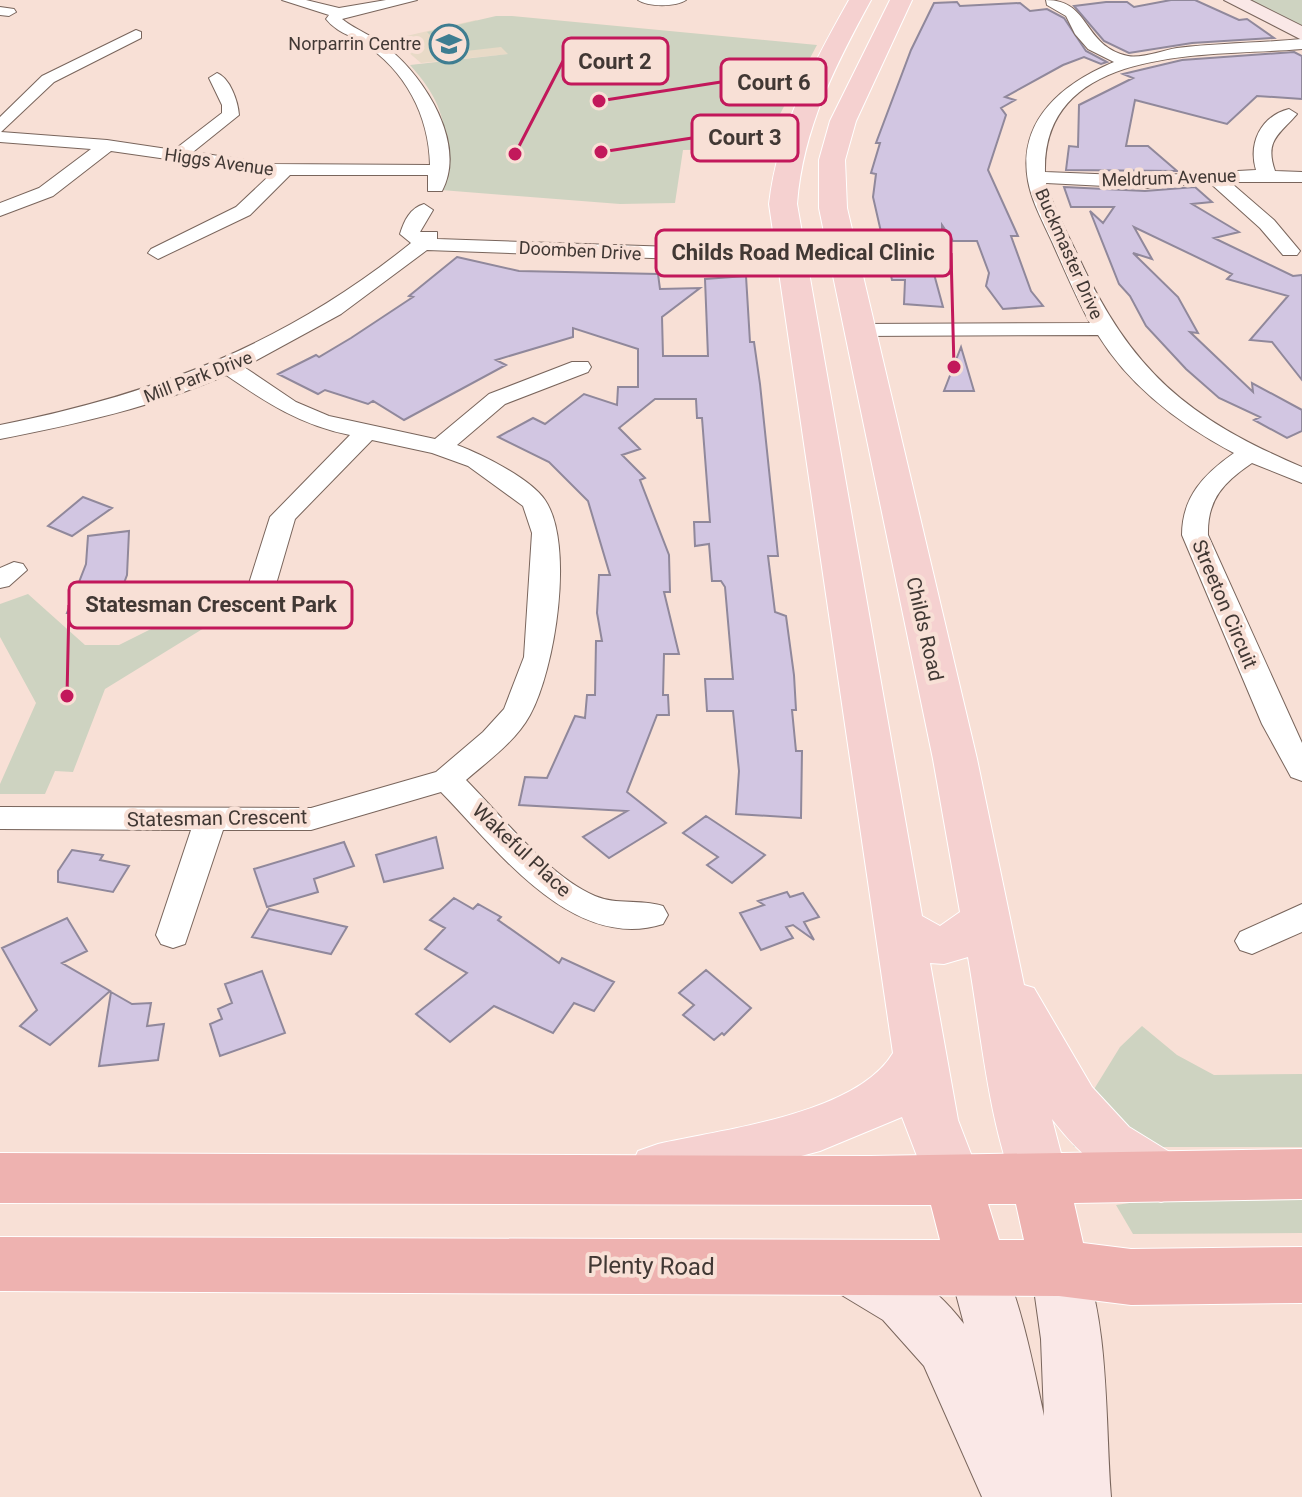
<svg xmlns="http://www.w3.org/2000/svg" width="1302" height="1497" font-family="Roboto,sans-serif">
<rect width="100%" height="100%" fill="#f8e0d6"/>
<path fill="#e8dac7" d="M476,20L509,54L421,63L393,39Z"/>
<path fill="#ced3c1" d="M1245,0H1302V33Z
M496,16H512L817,45L780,114L768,149L683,150L675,203L620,204L441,190C450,136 448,107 410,65L508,54L501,47L466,51L446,36L432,37L427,32Z
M28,594L85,645H119L197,606L219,603L209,625L105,689L73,772L55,771L45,794H0V784L36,703L0,637V604Z
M1142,1026L1177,1055L1214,1075L1302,1074V1147H1074L1063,1121L1080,1112L1120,1047Z
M1302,1200V1233L1133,1234L1116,1205L1143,1201Z"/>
<path fill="#d2c6e2" stroke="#90889b" stroke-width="2" d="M1171,0H1195L1239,20L1247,19L1274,38L1192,43L1129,53L1104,41L1074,6L1106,2H1127L1134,7Z
M957,2L960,6L1020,3L1030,11L1047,9L1064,18L1086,51L1107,62L1101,64L1084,57L1063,65L1005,97L1015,100L1001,108L1006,115L988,170L1018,236H1011L1031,291L1043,306L1003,309L986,286L989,273L977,241H953L942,225V241H925L943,307L904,304L905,280H892L873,197L876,174L871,173L880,143H876L911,50L934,3Z
M1294,52L1302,56V99L1257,96L1227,124L1135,100L1126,146H1148L1177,171L1066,170L1069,146L1078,147L1079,105L1133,78L1123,74L1182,60Z
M1064,187L1145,191L1195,187L1212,202L1192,204L1239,232L1214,238L1293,276L1302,275V380L1272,342L1250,340L1288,296L1227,279L1232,274L1134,227L1152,259L1133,253L1178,297L1198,333L1190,332L1253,392L1252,383L1302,410V431L1287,438L1254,420L1260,417L1219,398L1186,369L1146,326L1130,296L1119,284L1090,211L1103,223L1114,207H1071Z
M457,257L519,271L658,274L660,289L700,288L662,317L663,356H708L705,279L746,276L750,342H754L760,384L778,556H768L775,612L786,616L794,675L796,710H792L796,751H802L801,818L736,814L739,771L733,711H707L705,679H733L725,587L721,581H712L709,544L695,546L694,522H710L702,418H697L696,399H655L619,428L640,449L622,455L645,478L640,480L669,555L670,592H664L679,654H664L663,695H668L669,715H657L627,792L666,823L609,858L583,837L627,811L519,805L525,777L547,778L575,716L585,718L587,695H595L596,641H602L597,613L599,575H610L588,501L549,462L498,437L533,418L545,424L584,394L617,405L618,387H638V349L573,328V337L496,360L506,365L404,420L373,401L368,404L325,390L318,394L278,374L316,355L319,357L351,338L413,297L409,296Z
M961,347L974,391H944Z
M83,497L112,508L72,536L48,526Z
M129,531L127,575L113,612L67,613L86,564L88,536Z
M706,816L765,855L732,883L707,865L718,857L683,833Z
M436,837L443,868L384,882L376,855Z
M344,842L354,866L314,879L318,892L267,907L254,869Z
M72,850L103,855L100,860L129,866L113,892L58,882V871Z
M787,892L790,897L803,893L819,917L804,922L814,940L793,925L786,927L793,938L761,950L740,913L764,905L758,901Z
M454,898L473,909L478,904L501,917L498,920L559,963L562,958L614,982L594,1011L574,1003L553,1033L494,1006L450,1042L416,1014L467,973L425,949L445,928L430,920Z
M269,909L347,927L331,954L252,937Z
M67,918L87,951L62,963L110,991L50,1045L20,1026L37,1010L2,948Z
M706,970L751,1008L724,1035L722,1033L714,1040L683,1015L694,1005L679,993Z
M262,971L285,1033L220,1056L210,1024L222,1019L218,1009L232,1003L225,984Z
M111,992L132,1004L151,1003L147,1026L164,1024L158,1060L99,1066Z"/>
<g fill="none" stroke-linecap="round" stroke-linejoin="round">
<g stroke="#79655c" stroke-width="2">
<path id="street" d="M282,0H306L339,8L386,0H417L342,19C357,31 375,36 389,49C425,78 467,144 442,191H428V175H290L250,215L158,259L148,253L151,249L236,207L271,174L111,151L53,196L0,216V203L39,188L91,149L0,142V117L42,76L136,30L141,32V38L54,82L1,132L107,140L174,150L222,113V105L209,78L217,73C230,78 238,101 239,115L193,152L270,164L430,165C429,115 405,70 363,43C350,35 336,32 326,19L329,15Z
M638,0H686C676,7 648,7 638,0Z
M1046,0C1091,0 1082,46 1128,56C1141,59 1164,50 1177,48C1218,43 1261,43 1302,39V49C1214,57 1042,42 1045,172L1145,176L1256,170C1248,143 1261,116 1289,109L1297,114C1280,134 1264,140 1275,171L1302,172V182H1230L1274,220L1300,251L1297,255H1283L1260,228L1210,183L1145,188L1046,183C1053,209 1067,232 1078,256C1131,371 1187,418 1302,467V483L1252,463C1224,482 1207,499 1208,535L1302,743V781L1291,777L1262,724L1182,535C1182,497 1204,474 1234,453C1181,425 1130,387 1098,335L859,336L848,330L859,324L1090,323C1076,297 1065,271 1053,244C1044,224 1032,203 1028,181C1017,119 1064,83 1114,62L1088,49L1075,34L1066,16L1047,5Z
M0,7L14,9L16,12L9,16L0,15Z
M424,204L433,210L420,232H437V239L790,251L800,257L790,263L427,250L341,314L244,367L296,402L329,416L435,439L489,394L572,362H588L591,367L588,372L505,404L457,445C481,454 530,478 545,500C575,544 555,670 530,715C516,741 488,761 466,780C502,816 548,876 595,896C616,905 641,899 663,906L668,915L663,924C572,953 496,848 441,792L311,830H223L185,944L173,948L161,944L156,935L191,830L0,829V807L311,808L436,772L483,732L504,709L524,657L532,533L523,506L468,466L432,453L372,440L295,519L267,615L263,621H243L239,615L270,517L350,435C301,425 267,403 226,375C154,407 77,424 0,439V425C156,394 286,344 411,243L400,234C404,221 410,208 424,204Z
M14,562L23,564L27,570L9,586L0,588V568Z
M1302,904V932L1252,954L1240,950L1235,941L1240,932Z"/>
</g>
<g stroke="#79655c" stroke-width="2">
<path id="secondary" d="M1224,0H1250L1302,26V40Z
M977,1242L997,1249C1021,1302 1032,1359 1044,1416L1041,1339L1031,1268L1039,1249L1059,1242L1079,1249C1110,1318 1105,1422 1111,1497H982L924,1366L883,1320L830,1288L822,1269L830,1250L850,1243C896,1260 935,1285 964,1324L949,1268L957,1249Z"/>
</g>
<g stroke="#fff" stroke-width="2">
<path id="primary" d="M849,0H871C835,66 803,128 797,204L922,916L940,926L960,912L933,759L819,208V160L830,121L890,0H912L856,121L845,160L847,208L977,759L1024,985L1034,988L1092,1087L1129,1127L1181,1159L1189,1177L1181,1195L1161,1202C1116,1186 1081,1157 1052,1119L1068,1180L1060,1198L1040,1205L1020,1198C989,1132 981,1030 968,957L944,964L930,963L958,1120L981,1180L973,1198L953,1205L933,1198L902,1117L820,1151L658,1194L638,1187L630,1169L638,1151L658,1144C724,1129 857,1114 893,1053L769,204C778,128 812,66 849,0Z"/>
</g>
<g stroke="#fff" stroke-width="2">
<path id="highway" d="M1302,1149V1199L1074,1203L1083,1243L1131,1249L1302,1247V1303L1131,1305L1059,1296L0,1291V1237L940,1240L931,1205L0,1203V1153L870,1156ZM988,1204H1016L1024,1240H999Z"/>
</g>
<use href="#street" fill="#fff" fill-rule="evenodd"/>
<use href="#secondary" fill="#fae8e7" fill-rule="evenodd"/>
<use href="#primary" fill="#f5d1d0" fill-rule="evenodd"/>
<use href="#highway" fill="#eeb2b0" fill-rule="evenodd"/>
</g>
<defs>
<g id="school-ring" transform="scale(2)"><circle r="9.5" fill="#f8e0d6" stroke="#3e7d91" stroke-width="1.5"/><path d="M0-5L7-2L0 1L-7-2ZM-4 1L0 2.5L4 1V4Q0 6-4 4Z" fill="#3e7d91"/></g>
</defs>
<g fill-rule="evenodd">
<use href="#school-ring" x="449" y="44"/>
</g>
<g text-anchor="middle" stroke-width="8" stroke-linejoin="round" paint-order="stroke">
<g font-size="18" fill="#413834" stroke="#f8e0d6" text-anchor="end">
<text x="421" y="50">Norparrin Centre</text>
</g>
<g font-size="18" fill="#413834" stroke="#f8e0d6">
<text transform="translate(219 162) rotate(8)" y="6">Higgs Avenue</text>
<text transform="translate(1169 178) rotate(-2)" y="6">Meldrum Avenue</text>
<text transform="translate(580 251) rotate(3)" y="6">Doomben Drive</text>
<text transform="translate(1069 254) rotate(66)" y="6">Buckmaster Drive</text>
<text transform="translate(198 377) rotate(-21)" y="6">Mill Park Drive</text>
</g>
<g font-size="20" fill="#413834" stroke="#f8e0d6">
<text transform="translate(1225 604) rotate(67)" y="7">Streeton Circuit</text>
<text transform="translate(925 629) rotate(77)" y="7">Childs Road</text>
<text transform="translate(217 818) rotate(-1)" y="7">Statesman Crescent</text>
<text transform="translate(522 850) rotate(43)" y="7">Wakeful Place</text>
</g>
<g font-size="24" fill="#413834" stroke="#f8e0d6">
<text transform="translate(651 1266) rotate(1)" y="8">Plenty Road</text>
</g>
</g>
<path fill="none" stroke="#c2185b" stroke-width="3" d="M515 154L563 61M599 101L721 82M601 152L692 138M954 367L951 253M67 696L69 605"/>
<g fill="#c2185b" stroke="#f8e0d6" stroke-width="3">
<circle cx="515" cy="154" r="8"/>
<circle cx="599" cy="101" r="8"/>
<circle cx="601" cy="152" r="8"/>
<circle cx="954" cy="367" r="8"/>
<circle cx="67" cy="696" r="8"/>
</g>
<g fill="#f8e0d6" stroke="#c2185b" stroke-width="3">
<rect x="563" y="38" width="105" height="46" rx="8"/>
<rect x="721" y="59" width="105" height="46" rx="8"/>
<rect x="692" y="115" width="106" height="46" rx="8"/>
<rect x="656" y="230" width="295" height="46" rx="8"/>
<rect x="69" y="582" width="283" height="46" rx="8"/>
</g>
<g font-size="22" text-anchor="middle" font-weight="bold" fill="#413834">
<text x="615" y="69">Court 2</text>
<text x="774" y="90">Court 6</text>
<text x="745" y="145">Court 3</text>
<text x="803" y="260">Childs Road Medical Clinic</text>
<text x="211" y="612">Statesman Crescent Park</text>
</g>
</svg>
